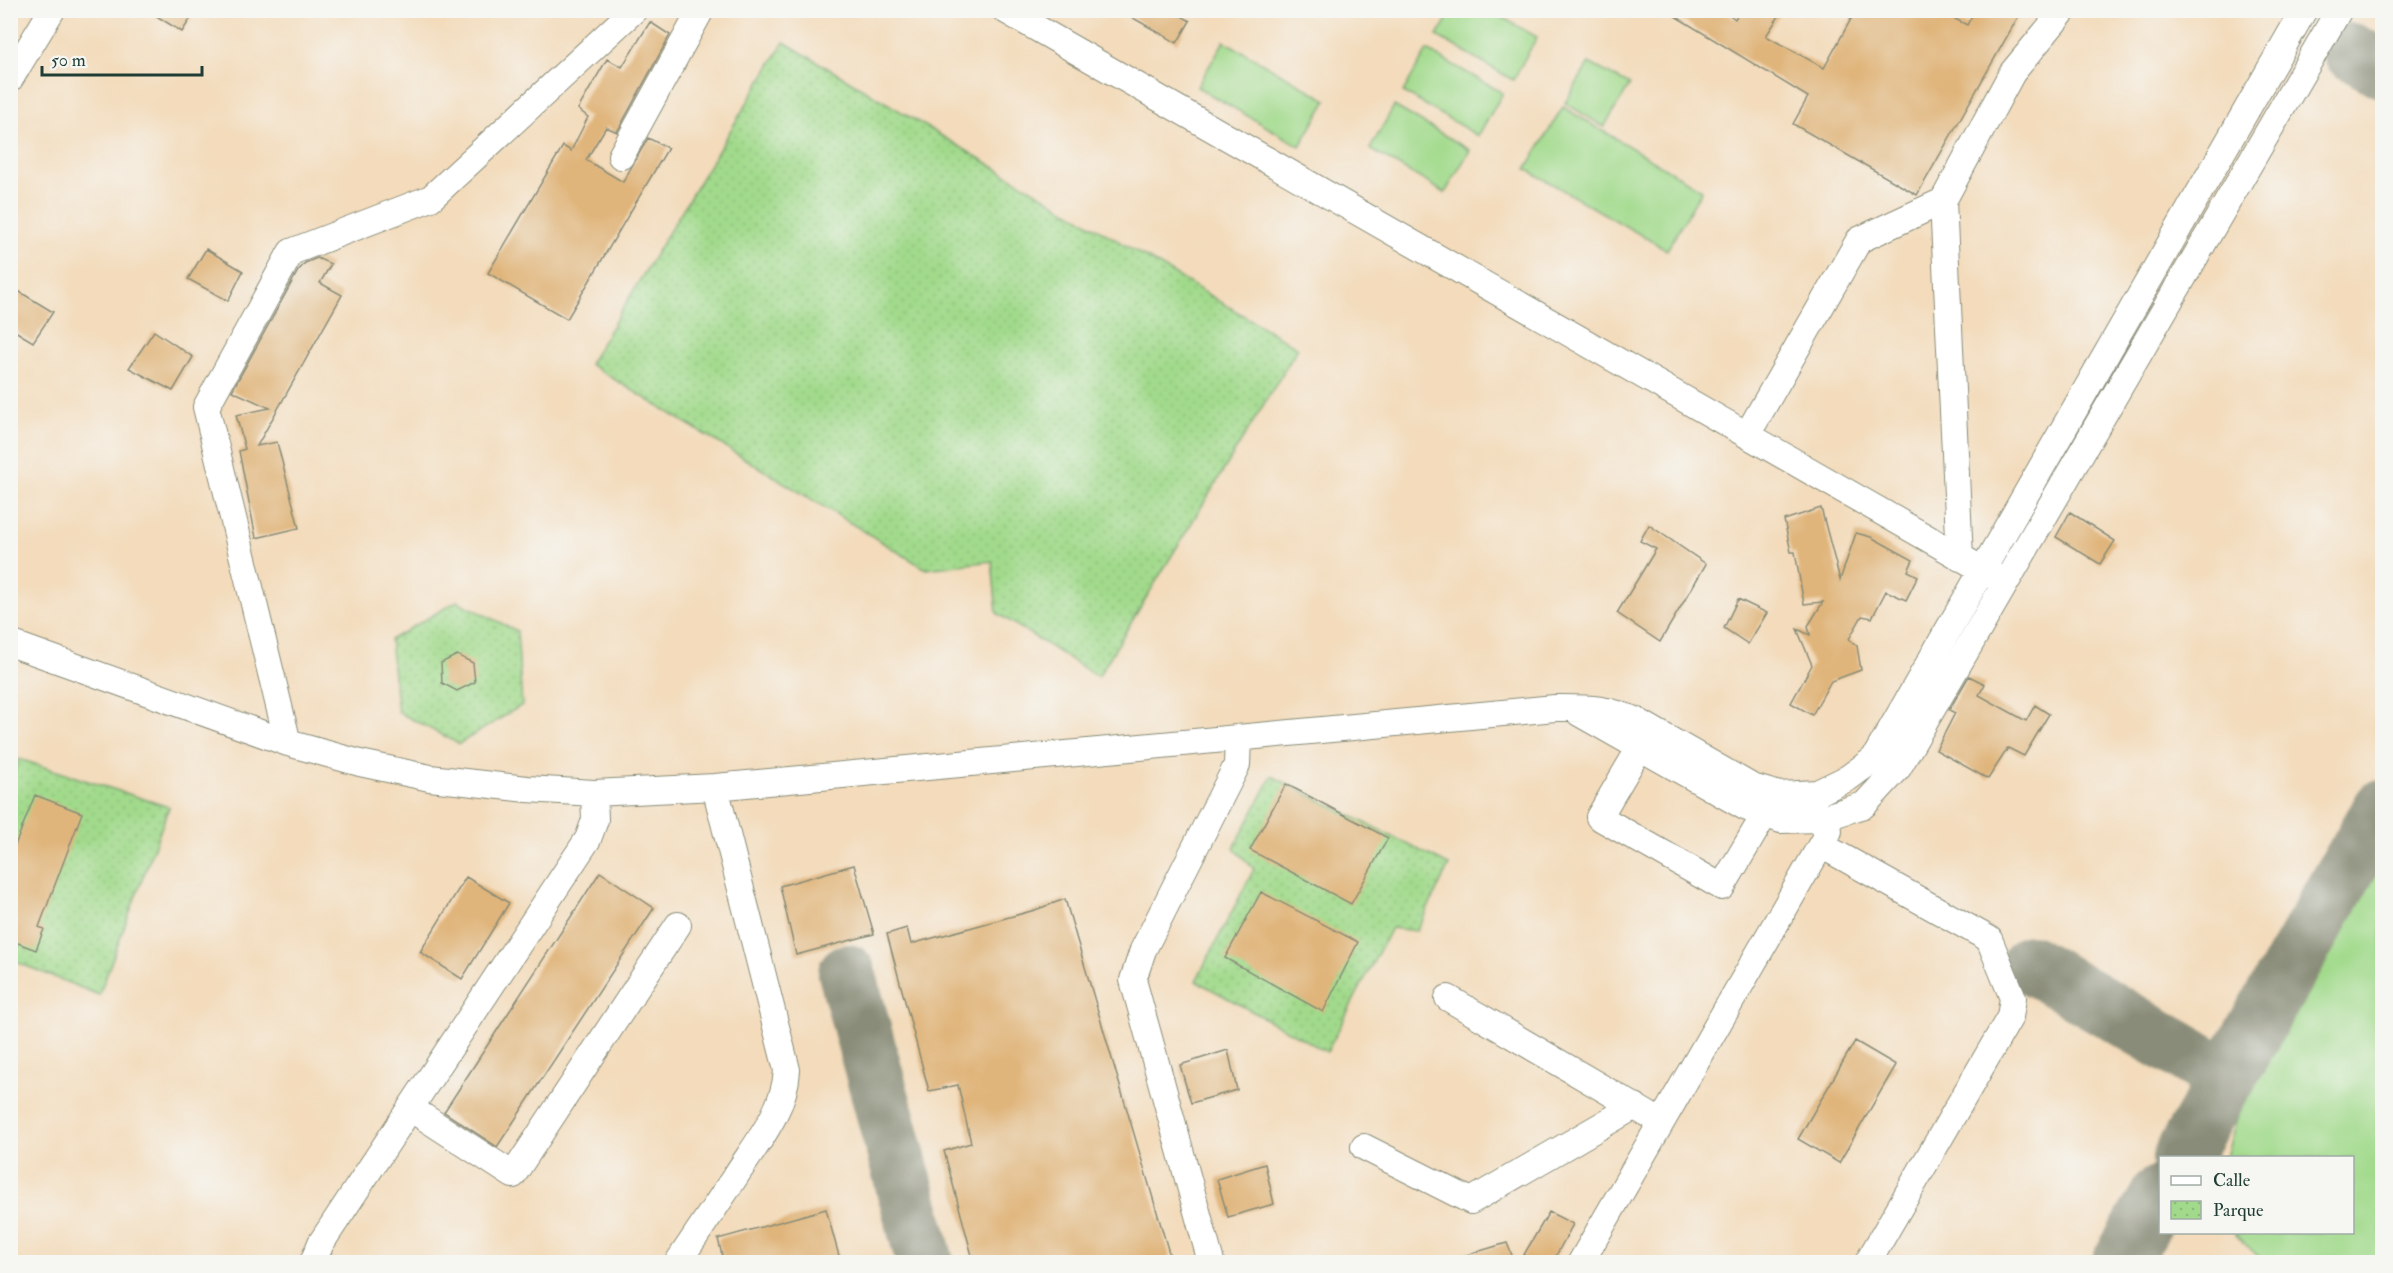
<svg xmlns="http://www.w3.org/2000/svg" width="2393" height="1273" font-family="'IM FELL Double Pica',serif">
<defs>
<pattern id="park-dots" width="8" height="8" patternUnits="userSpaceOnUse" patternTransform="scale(1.5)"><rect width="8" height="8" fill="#a2da8c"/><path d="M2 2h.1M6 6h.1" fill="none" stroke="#8bbc79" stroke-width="1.8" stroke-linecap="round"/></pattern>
</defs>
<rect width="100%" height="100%" fill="#f6f6f2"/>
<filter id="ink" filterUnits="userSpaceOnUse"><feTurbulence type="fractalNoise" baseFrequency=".0167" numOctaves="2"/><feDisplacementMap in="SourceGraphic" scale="12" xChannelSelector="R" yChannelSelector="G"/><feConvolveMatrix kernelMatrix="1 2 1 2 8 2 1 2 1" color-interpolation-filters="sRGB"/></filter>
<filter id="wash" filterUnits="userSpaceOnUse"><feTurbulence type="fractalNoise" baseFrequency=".008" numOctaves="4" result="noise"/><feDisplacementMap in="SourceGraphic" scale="24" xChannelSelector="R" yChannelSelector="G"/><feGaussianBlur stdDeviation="1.35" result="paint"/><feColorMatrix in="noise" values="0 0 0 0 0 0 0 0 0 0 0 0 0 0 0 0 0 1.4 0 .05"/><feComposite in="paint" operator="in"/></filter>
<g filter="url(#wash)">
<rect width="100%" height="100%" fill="#f3dbbb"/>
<path fill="#a2da8c" stroke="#608c60" stroke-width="1.5" d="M1491,11L1537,37L1513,80L1437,36L1452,11Z
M1224,41L1327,100L1300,146L1197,87Z
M1427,50L1503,93L1478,136L1403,92Z
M1589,63L1630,85L1604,127L1565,103Z
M1394,106L1470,150L1445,193L1370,149Z
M1563,107L1702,190L1667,250L1526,169Z
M2382,859V1262H2264L2234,1233L2352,1232V1158L2226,1157L2240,1108Z"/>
<path fill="url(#park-dots)" stroke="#608c60" stroke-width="1.5" d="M784,42L1298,348L1098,677L997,613L992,561L926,569L589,364Z
M457,601L517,631L522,705L459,744L398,712L390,640Z
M19,759L169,807L99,995L11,960L10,783Z
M1272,776L1449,865L1417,931L1391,928L1327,1052L1196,981L1254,869L1234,848Z"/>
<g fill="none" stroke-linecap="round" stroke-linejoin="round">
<path stroke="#898c78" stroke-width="58" d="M2352,52L2382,69
M2030,964L2228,1078
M847,973L925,1262
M2181,1158L2382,808
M2121,1262L2160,1194"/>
</g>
<g id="blocks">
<path fill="#e0b57c" d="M147,10H196L182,32Z
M1119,10H1172L1190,21L1177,43Z
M1665,10H1723L1735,19L1740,10H1783L1766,36L1824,68L1856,10H1937L1967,25L1975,10H2022L1917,195L1793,124L1808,97Z
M650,22L670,35L617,132L606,127L586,160L623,182L648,138L668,148L567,319L488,273L563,146L571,151L588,117L578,109L607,59L622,67Z
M206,249L243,271L228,301L188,279Z
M317,258L331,264L320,283L342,295L257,446L277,442L299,528L256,538L239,451L245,449L236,415L270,408L232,391L298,271L305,263Z
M10,286L53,312L33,342L10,328Z
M154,331L193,357L173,391L129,368Z
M1821,508L1840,580L1856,533L1871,537L1913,560L1908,571L1918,576L1906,600L1886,591L1872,618L1862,616L1849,639L1857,646L1861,670L1831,681L1812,715L1791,703L1812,665L1797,629L1810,635L1808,626L1823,602L1804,604L1795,552H1791L1784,520Z
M2070,512L2115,541L2100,564L2056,537Z
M1649,525L1706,564L1660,642L1617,613L1656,549L1640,541Z
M1738,599L1767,613L1748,644L1724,628Z
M457,655L473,663L475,682L457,691L442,683L441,663Z
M1969,676L1985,684L1979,695L2026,721L2035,705L2049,714L2024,756L2008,748L1988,779L1936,750L1955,713L1949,710Z
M1286,784L1388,838L1351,904L1250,850Z
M35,795L82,813L39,927L44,929L36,950L10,940V858Z
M854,865L874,934L796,955L780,886Z
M600,872L654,908L497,1147L444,1112Z
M466,877L509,903L462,979L420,952Z
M1261,892L1358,942L1323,1012L1225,958Z
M1065,899L1172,1263H974L944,1151L971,1143L958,1085L929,1091L887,934L907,928L911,944L1035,910Z
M1855,1041L1896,1065L1839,1163L1798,1139Z
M1228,1050L1237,1090L1191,1103L1180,1065Z
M1265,1164L1274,1204L1228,1217L1217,1179Z
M826,1209L841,1263H724L718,1239Z
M1549,1212L1573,1224L1552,1263H1519Z
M1507,1243L1515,1263H1456V1258Z"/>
</g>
</g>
<g filter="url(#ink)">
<use href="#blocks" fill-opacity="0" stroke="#898c78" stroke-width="1.5"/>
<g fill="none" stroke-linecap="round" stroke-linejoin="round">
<g stroke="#898c78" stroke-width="28">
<path id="minor" d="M1005,10L1997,578
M10,79L52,10
M621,156L701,10
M1747,435L1859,240L1943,201
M1960,558L1943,201L2012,73L2064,10
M10,643L288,743L360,763L430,778L527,789L594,793L715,787L1555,708C1590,708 1604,707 1637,721L1752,787L1779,795L1817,793L1848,778L1874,759L2304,10
M1579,713L1745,807L1781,820L1820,819L1864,805L1898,768L2339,10
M1648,734L1599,817L1722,887L1765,814L1768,798
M288,743L206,407L291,252L431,198L634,10
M1821,845L1989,939L2013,998L2010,1017L1868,1262
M1448,998L1647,1114
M410,1108L513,1175L678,925
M1364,1147L1471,1201L1635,1106
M313,1262L321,1243L588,839L595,820L594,793
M678,1262C697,1234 716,1205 735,1177C756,1144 785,1110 787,1070L715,787
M1211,1262L1133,980L1143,950L1237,765L1238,738
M1581,1262L1829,831"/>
</g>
<use href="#minor" stroke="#fff" stroke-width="26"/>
</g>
</g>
<rect width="2393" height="1273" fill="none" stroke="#f6f6f2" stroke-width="36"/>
<rect x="2159" y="1156" width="195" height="78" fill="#f6f6f2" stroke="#a0aca6" stroke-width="1.5"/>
<rect x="2171" y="1176" width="30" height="9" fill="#ffffff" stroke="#a0aca6" stroke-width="1.5"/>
<text x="2213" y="1186" font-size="18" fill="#1f3d34">Calle</text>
<rect x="2171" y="1201" width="30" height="18" fill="url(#park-dots)" stroke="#a0aca6" stroke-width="1.5"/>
<text x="2213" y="1216" font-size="18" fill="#1f3d34">Parque</text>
<path d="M42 66v9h160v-9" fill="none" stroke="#1f3d34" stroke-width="3"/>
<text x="51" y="66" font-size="18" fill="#1f3d34" stroke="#f6f6f2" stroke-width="4.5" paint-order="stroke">50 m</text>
</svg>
